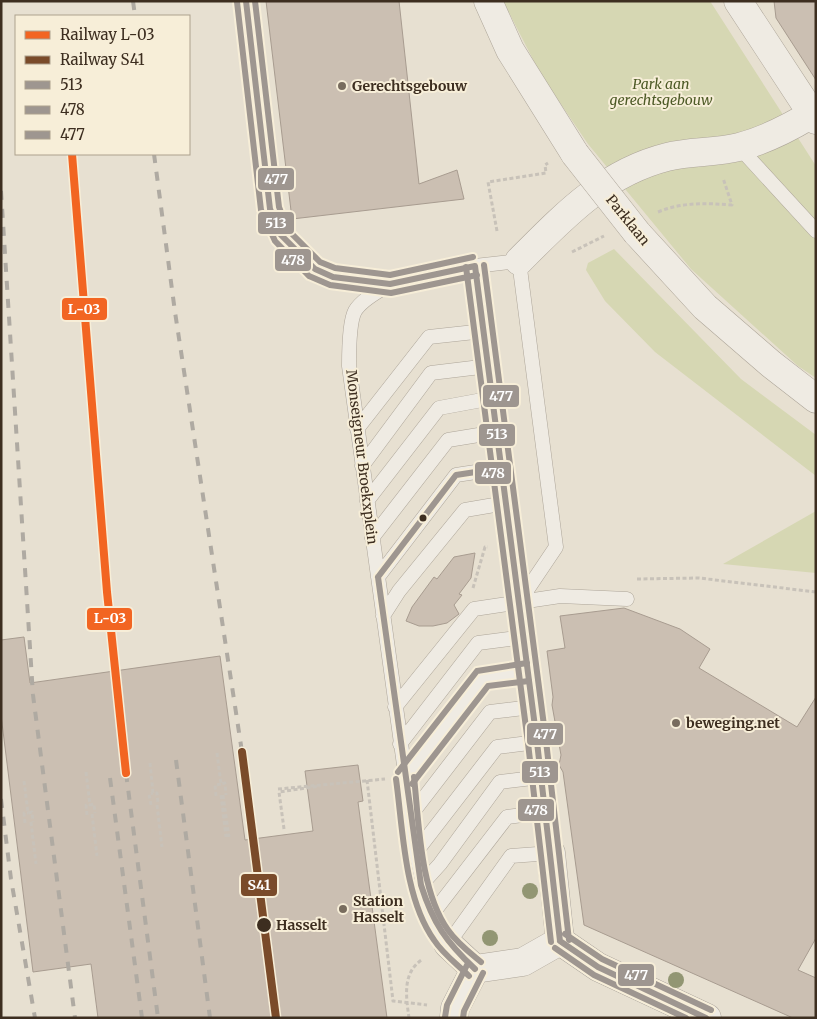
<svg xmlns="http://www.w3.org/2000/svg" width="817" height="1019" font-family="Merriweather,serif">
<rect width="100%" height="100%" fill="#e7e0d1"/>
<path fill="#d6d7b3" d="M503,1H710L816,166V378L798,366L691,269L588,144L541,75Z
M614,249L741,379L816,435V476L655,352L605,301L586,270L588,263Z
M816,511V573L723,564Z"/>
<path fill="#cbbfb2" stroke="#a89c90" d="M266,1H399L419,184L457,170L464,199L292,219Z
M774,1H816V80L776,18Z
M475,553L471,578L459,594L462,595L454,605L459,614L447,623L433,626H419L406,621L412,607L434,577L437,579L454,557Z
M624,608L680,629L710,649L699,668L797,727L816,697V938L798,970L816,978V1018H793L584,925L563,772L559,765L561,755L552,705L553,697L547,651L565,648L560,616Z
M24,637L30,683L220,656L245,840L313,831L305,771L358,765L363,801L358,802L387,1018H98L91,964L33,972L1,715V640Z"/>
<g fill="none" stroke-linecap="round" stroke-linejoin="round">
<g stroke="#ada599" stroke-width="15">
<path id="service" d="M246,1L270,209L281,235L315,269L333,277L390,284L475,266L519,261L556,547L519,602
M739,147L816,231
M390,284C379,291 362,299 355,311C349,322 349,353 349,366L416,852L430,917L448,944L511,856L551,853L475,266
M357,429L429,337L484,331
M362,466L431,373L489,366
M367,501L439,408L493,398
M372,538L448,440L497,432
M378,577L456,475L502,468
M383,616L399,591L465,510L506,503
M395,707L474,609L560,596L627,599
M400,744L478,643L524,637
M405,778L424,756L483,678L528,672
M410,816L490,712L532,707
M416,852L497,747L537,742
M421,885L440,864L500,782L541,777
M430,917L507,817L546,812"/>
</g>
<g stroke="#ada599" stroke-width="29">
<path id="minor" d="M488,1L510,50L575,154
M738,1L816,120
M637,233L705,307L771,364L816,399
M519,261C564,216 604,173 667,157C691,151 716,153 739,147C766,140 789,128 812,114
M551,853L560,941
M560,941L598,967L707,1018
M448,944L475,969
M475,969L523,962L560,941
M454,1018L455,1008L475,969"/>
</g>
<path stroke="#c8c2b9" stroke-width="3" stroke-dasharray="4 2.5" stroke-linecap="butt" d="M658,212C682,202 706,203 732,205L723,178
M497,231L488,182L546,173L545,165L548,163
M572,252L604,236
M637,579L699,578L816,592
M473,588L485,547H488
M217,753L221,784L225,783L226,795
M150,763L153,793H157L158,804
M86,772L90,805L94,804L95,813
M367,780L393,1001L427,1005
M24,781L28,813L32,812L33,822
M278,789L385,779
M221,795L226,837
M223,795L229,837
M216,796L215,785L221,784
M151,805L149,794L153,793
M157,805L162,847
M92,814L97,856
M87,815L86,805H90
M31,822L36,864
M25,823L24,813H28
M284,829L279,792L320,786
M409,1018C406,996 402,972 423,959"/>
<use href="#service" stroke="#efebe3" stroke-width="14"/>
<use href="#minor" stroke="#efebe3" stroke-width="28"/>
<path stroke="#afaaa2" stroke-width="4" stroke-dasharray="9 9" stroke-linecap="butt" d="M133,1L135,16
M154,154L175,312L242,752
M1,191L33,695L75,1018
M176,760L210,1018
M126,773L158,1018
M110,778L142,1018
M1,799L11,879L35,1018"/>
<g stroke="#ada599" stroke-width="29" stroke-linecap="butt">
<path id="minor-bridge" d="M575,154L637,233"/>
</g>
<use href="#minor-bridge" stroke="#efebe3" stroke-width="28"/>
<g stroke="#f7eed8" stroke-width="10">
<path id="bus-1" d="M246,1L270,209L281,235L315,269L333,277L390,284L475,266
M475,266L537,742L560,941
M378,577L421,885C433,923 446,942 475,969
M378,577L456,475L502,468
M560,941L598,967L706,1018"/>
</g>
<g stroke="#f7eed8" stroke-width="10">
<path id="bus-2" d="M237,2L261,210L275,241L309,276L330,285L391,293L477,275
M466,267L528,743L551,942
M396,779C403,829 404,898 434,940C443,954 457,964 469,976
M412,784L488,686L529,681
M555,948L594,975L686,1018
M463,1018L464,1011L483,973"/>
</g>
<g stroke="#f7eed8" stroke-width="10">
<path id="bus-3" d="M255,1L279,207L288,230L320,262L335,268L390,275L473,257
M484,265L546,741L569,940
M398,772L477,671L527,663
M414,777C419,823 420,891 448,930C457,943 469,952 481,962
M565,934L602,959L711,1010
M445,1017L447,1005L467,965"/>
</g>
<use href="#bus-1" stroke="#9e9690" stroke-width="6"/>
<use href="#bus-2" stroke="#9e9690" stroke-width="6"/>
<use href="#bus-3" stroke="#9e9690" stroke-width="6"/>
<g stroke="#f7eed8" stroke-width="11">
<path id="rail-1" d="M72,154L107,592L126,773"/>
</g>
<g stroke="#f7eed8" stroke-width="11">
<path id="rail-2" d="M242,752L276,1018"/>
</g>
<use href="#rail-1" stroke="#f26522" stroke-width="8"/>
<use href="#rail-2" stroke="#7a4b2a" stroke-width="8"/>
</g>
<g fill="#929673">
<circle cx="530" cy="891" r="8"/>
<circle cx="490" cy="938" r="8"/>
<circle cx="676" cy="980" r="8"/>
</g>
<g fill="#786c5e" stroke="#f7eed8" stroke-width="2">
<circle cx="342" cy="86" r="5"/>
<circle cx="676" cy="723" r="5"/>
<circle cx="343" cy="909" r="5"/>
</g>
<g fill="#3d2e20" stroke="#f7eed8" stroke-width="2">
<circle cx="423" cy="518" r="4.5"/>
<circle cx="264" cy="925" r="8"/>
</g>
<g text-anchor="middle" stroke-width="4" stroke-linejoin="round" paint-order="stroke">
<g font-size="14" font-style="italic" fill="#4d5a26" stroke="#f7eed8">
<text x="661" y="89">Park aan<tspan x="661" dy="16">gerechtsgebouw</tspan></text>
</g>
<g font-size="14" font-weight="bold" fill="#3d2e20" stroke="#f7eed8" text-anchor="start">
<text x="352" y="91">Gerechtsgebouw</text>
<text x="686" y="728">beweging.net</text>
<text x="353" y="906">Station<tspan x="353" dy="16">Hasselt</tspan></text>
</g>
<g font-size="14" fill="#3d2e20" stroke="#f7eed8">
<text transform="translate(628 220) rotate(51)" y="5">Parklaan</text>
<text transform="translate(362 457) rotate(83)" y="5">Monseigneur Broekxplein</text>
</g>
<g font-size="14" font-weight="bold" fill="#3d2e20" stroke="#f7eed8" text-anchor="start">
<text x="276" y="930">Hasselt</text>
</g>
</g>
<g stroke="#f7eed8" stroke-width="2">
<rect x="257" y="167" width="38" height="24" rx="5" fill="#9e9690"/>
<rect x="257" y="211" width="38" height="24" rx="5" fill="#9e9690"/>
<rect x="274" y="248" width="38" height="24" rx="5" fill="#9e9690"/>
<rect x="61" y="297" width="47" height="24" rx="5" fill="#f26522"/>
<rect x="482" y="384" width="38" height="24" rx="5" fill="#9e9690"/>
<rect x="478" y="423" width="38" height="24" rx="5" fill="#9e9690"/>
<rect x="474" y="461" width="38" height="24" rx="5" fill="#9e9690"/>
<rect x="86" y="607" width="47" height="24" rx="5" fill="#f26522"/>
<rect x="526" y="722" width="38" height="24" rx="5" fill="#9e9690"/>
<rect x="521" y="760" width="38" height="24" rx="5" fill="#9e9690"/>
<rect x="517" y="798" width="38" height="24" rx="5" fill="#9e9690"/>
<rect x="240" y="873" width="38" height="24" rx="5" fill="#7a4b2a"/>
<rect x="617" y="963" width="38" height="24" rx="5" fill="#9e9690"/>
</g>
<g font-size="14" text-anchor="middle" font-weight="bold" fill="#fff">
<text x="276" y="184">477</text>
<text x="276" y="228">513</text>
<text x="293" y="265">478</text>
<text x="84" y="314">L-03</text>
<text x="501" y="401">477</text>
<text x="497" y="439">513</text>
<text x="493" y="478">478</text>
<text x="110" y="623">L-03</text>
<text x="545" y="739">477</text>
<text x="540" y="777">513</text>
<text x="536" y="815">478</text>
<text x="259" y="890">S41</text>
<text x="636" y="980">477</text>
</g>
<rect width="817" height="1019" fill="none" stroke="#3d2e20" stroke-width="5"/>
<rect x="15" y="15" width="175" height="140" fill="#f7eed8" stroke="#ada18e"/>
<rect x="25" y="31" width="25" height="8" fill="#f26522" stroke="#ada18e"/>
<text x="60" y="40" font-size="15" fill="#3d2e20">Railway L-03</text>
<rect x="25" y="56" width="25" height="8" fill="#7a4b2a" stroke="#ada18e"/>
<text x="60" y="65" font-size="15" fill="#3d2e20">Railway S41</text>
<rect x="25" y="81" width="25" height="8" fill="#9e9690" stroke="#ada18e"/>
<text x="60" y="90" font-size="15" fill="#3d2e20">513</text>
<rect x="25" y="106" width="25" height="8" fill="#9e9690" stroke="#ada18e"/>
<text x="60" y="115" font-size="15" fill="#3d2e20">478</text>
<rect x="25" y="131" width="25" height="8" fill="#9e9690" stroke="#ada18e"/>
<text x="60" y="140" font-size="15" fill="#3d2e20">477</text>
</svg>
